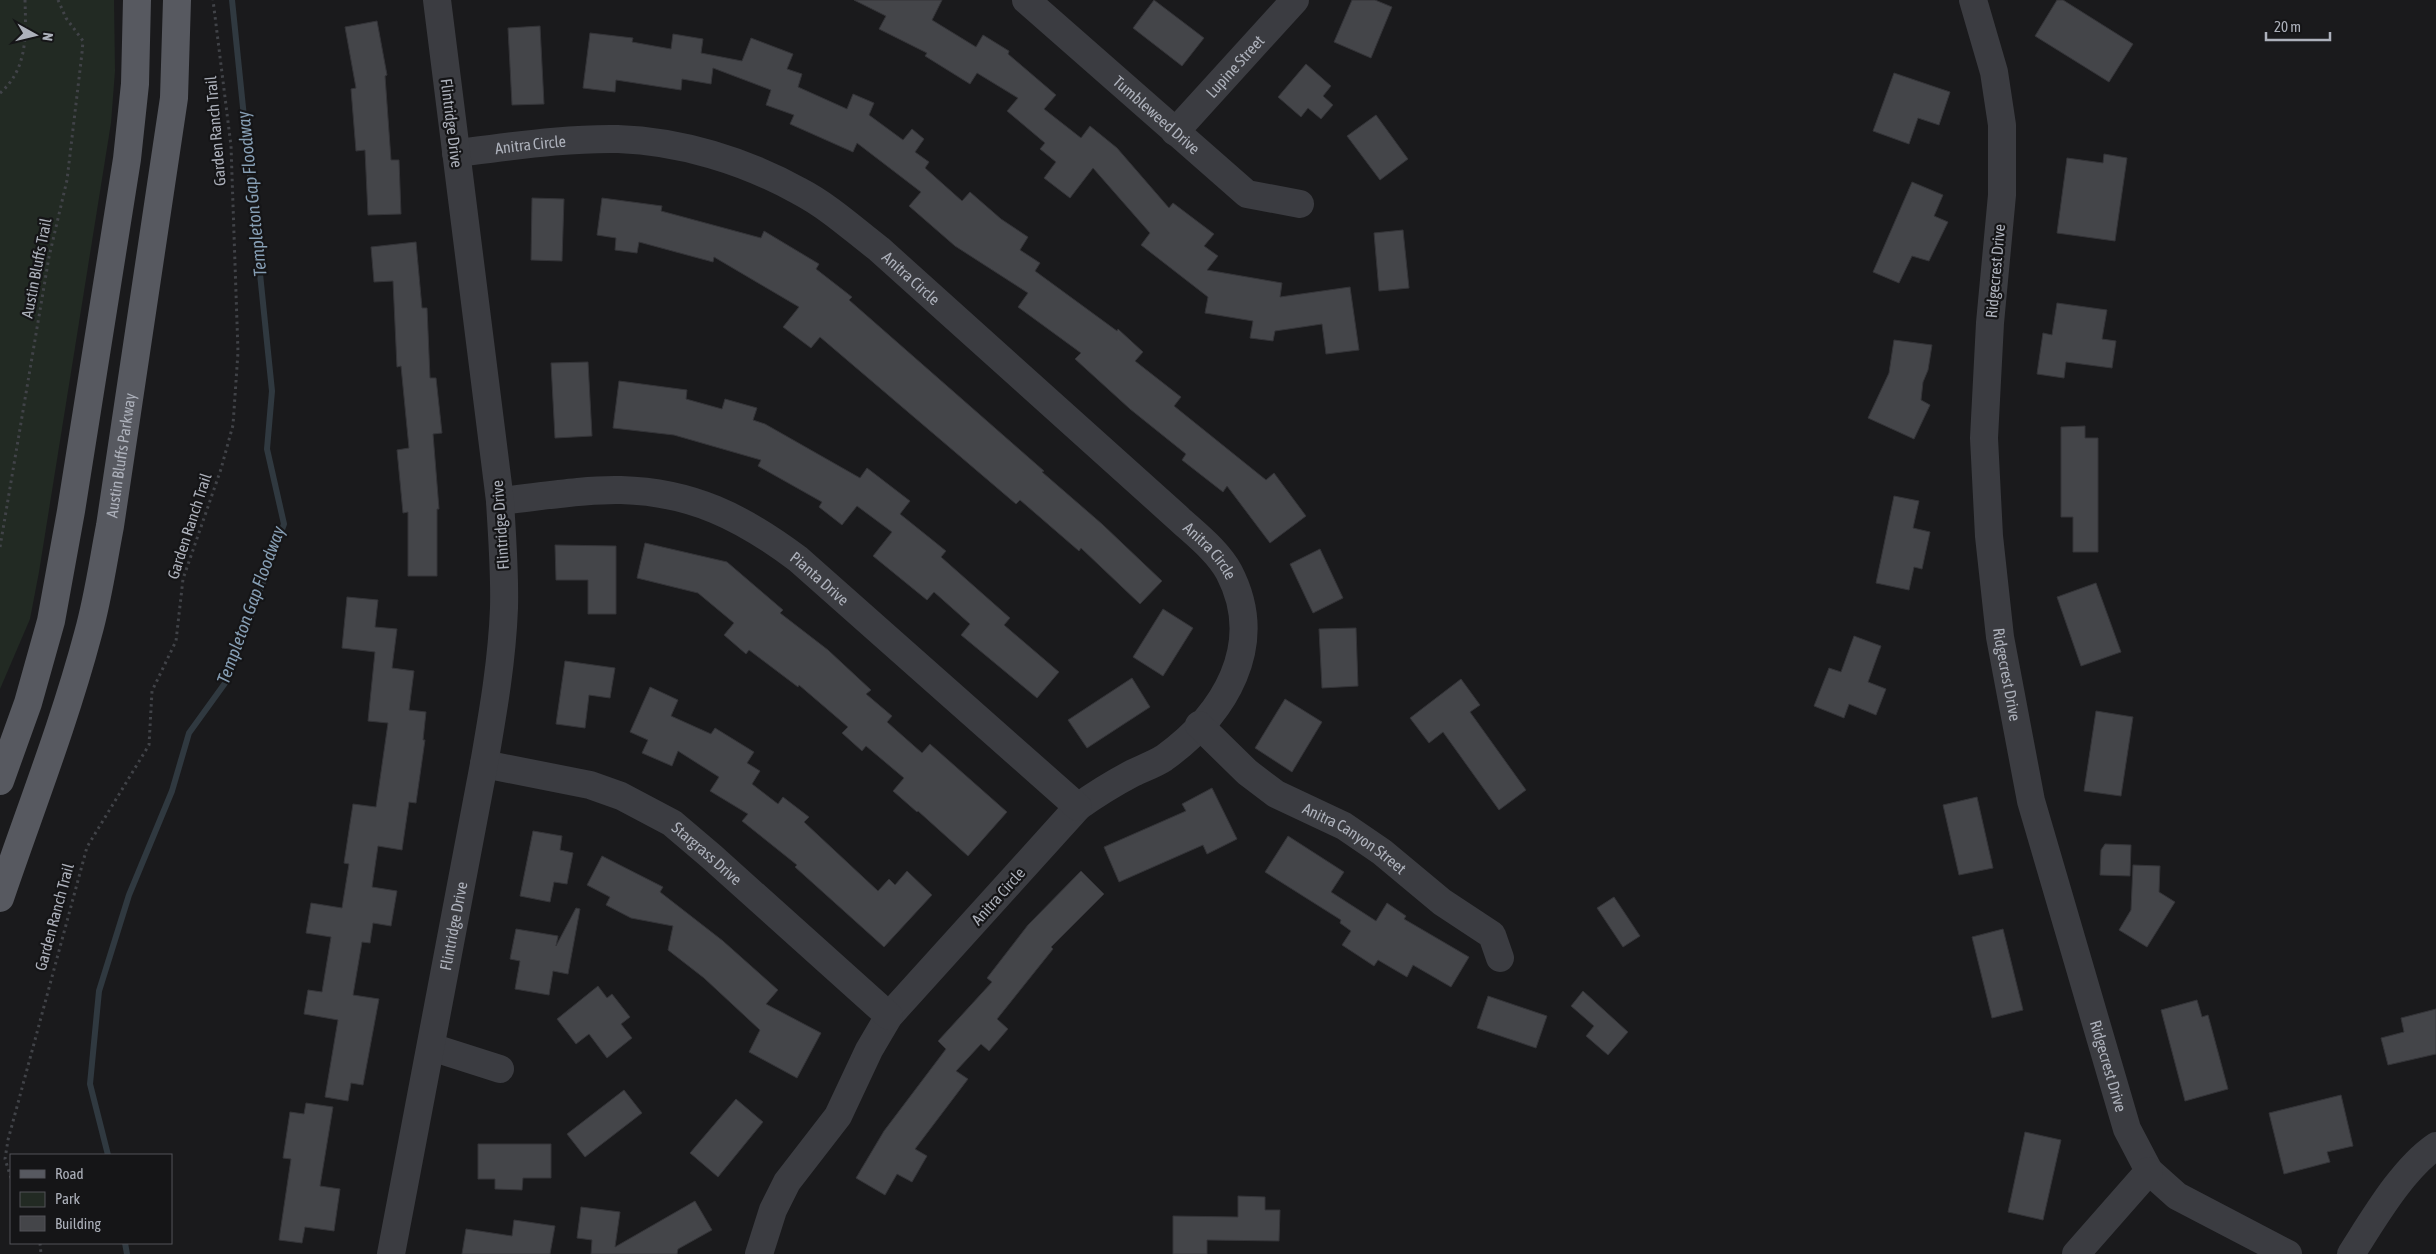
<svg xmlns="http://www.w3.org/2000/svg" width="2436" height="1254" font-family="'Asap Condensed',sans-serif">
<rect width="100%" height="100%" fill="#1a1a1c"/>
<path fill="#222a23" d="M0,0H114L115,71L111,123L39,572L30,619L0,689Z"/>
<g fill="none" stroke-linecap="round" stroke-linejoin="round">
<path stroke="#303940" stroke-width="6" d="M108,1155L90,1084L99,991L129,895L172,791L189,733L228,679L284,524L267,449L272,391L232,0
M125,1243L127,1254"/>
</g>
<path fill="#444549" stroke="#343438" d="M854,0H942L932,20L976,47L983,35L1009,51L1008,54L1056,95L1044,109L1081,138L1090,126L1117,148L1169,208L1173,203L1214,234L1204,246L1218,256L1207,270L1282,283L1280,297L1350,287L1359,350L1326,354L1322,324L1275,331L1273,341L1250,338L1253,321L1205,313L1208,297L1141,245L1150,233L1093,168L1070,198L1044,178L1056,162L1040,149L1045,143L1007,111L1018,98L977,73L970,84L925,56L927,53L879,29L886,16Z
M1154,0L1204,38L1182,66L1133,28Z
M1352,0H1375L1392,7L1371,58L1334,42Z
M2057,0H2063L2133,44L2109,82L2035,36Z
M377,21L387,75L385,76L391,160H399L401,214L368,215L365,150L356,151L351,89L356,88L345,27Z
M540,26L544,104L512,105L508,28Z
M590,33L633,38L632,42L671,49L673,34L703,39L701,53L742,61L751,38L793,54L787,69L802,74L798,87L847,109L853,94L874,103L869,115L903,140L912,129L924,139L915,152L929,162L925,168L962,201L970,192L1001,219L1028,237L1020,250L1040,263L1035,271L1117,331L1118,329L1143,352L1135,361L1181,397L1174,406L1266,480L1274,473L1306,516L1270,543L1227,486L1223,492L1182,460L1186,454L1130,409L1075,359L1081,353L1018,307L1028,293L955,246L909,206L921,192L857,143L853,152L790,124L794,115L766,105L771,90L713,68L711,84L682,79L681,90L616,80L615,92L583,88Z
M1306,64L1331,86L1323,96L1333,105L1321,119L1308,108L1301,117L1278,97Z
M1894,73L1950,92L1939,125L1918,118L1909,144L1873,131Z
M1376,115L1408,159L1380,180L1347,136Z
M2104,154L2127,158L2115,241L2057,233L2067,158L2103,163Z
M1912,182L1943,195L1934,216L1948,222L1929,261L1912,256L1899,283L1873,272Z
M532,198L564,199L562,261L531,260Z
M602,198L662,206L661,211L761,238L764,231L819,264L816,269L852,297L849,300L1044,471L1042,472L1102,524L1162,581L1140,604L1081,548L1079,551L1020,500L1016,504L820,337L811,348L783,327L799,307L714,257L713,262L639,242L637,253L615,250L616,238L597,235Z
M1403,230L1409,288L1379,291L1374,233Z
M416,242L422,308H427L430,378H436L442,433L433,434L439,509H437V576H408V512L403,513L397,450L409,448L401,366L397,367L393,281L374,282L371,247Z
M2057,303L2107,310L2102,339L2116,341L2112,368L2066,362L2064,378L2037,374L2043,333L2052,335Z
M1894,340L1932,345L1928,370L1923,382L1921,400L1930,405L1914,439L1868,418L1889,373Z
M588,362L592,436L555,438L551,363Z
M619,381L687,390L686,399L722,409L725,399L757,408L753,420L765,424L860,478L867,468L910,501L900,514L946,551L941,557L1010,618L1004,625L1059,672L1037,698L961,635L970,624L934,592L927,600L873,556L892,532L857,506L842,525L819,507L822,502L758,466L761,460L674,435L613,428Z
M2085,426V438H2098V552H2073V517H2061V427Z
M1894,496L1919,501L1913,528L1930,532L1922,569L1914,567L1909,590L1876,583Z
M645,543L727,562L783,610L780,613L828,650L871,690L866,694L892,716L887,722L922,753L930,744L1007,812L968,856L918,811L917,812L893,791L904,778L866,746L862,751L842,733L848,727L799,685L798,687L749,650L746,654L724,635L734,623L698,593L637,578Z
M555,545L616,546V614H588V580H556Z
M1320,549L1343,598L1313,613L1290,564Z
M2096,583L2121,652L2081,666L2057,597Z
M347,597L378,600L375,627L397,629L392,668L414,671L409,710L426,712L423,740H425L416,803L409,802L402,850L378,846L372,887L397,891L391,926L373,923L370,943L362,942L353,995L379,999L363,1085L351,1083L348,1101L325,1097L338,1020L304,1014L308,990L322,992L331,937L306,933L311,903L342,908L349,864L344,863L353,804L376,807L388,723L368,721L375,652L342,648Z
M1163,609L1193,628L1163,676L1133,657Z
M1356,628L1358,686L1322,688L1319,629Z
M1854,636L1881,646L1868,682L1886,689L1876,715L1849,704L1844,718L1814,706L1829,668L1841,672Z
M565,661L615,668L610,698L589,695L585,728L556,724Z
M1132,678L1150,707L1087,748L1068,720Z
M1461,679L1480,705L1470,712L1526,790L1499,810L1443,732L1429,743L1410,718Z
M650,687L678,700L671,716L711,734L715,728L754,752L747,763L760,771L752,784L778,804L783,797L809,817L804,822L878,891L889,879L895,885L907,871L932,895L884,947L795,867L797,865L742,821L748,814L710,791L719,777L678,751L672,766L642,753L648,740L630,732Z
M1285,699L1322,722L1292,772L1255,748Z
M2096,711L2133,717L2121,796L2084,791Z
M1212,788L1237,839L1207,854L1203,845L1119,882L1104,847L1186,811L1182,804Z
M1977,797L1993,868L1959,875L1943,805Z
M533,831L562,836L560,850L573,853L567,884L554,882L550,902L520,896Z
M1288,836L1344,872L1331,892L1376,921L1387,903L1406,916L1404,919L1469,957L1451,987L1413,965L1407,977L1378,960L1374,966L1342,945L1351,931L1340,923L1341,920L1265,872Z
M2105,844L2131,845L2130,876L2100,875L2101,850Z
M602,856L663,887L660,892L723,941L778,990L766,1004L821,1033L797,1078L749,1052L760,1030L704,978L668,950L673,926L631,918L606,905L610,897L587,885Z
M2133,865L2160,866L2159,892L2175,902L2147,947L2119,930L2131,910Z
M1081,871L1104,894L1051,947L1053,949L997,1019L1008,1029L989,1051L981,1044L956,1071L968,1079L915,1149L927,1156L912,1182L897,1174L885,1195L856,1178L884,1131L946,1049L938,1041L992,982L987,978L1028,925Z
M1614,897L1640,936L1623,947L1597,908Z
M576,908L580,909L568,974L553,971L549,995L515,989L520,961L510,959L516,929L558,936L556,946Z
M2003,929L2023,1010L1992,1018L1972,937Z
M598,986L607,998L612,994L630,1017L621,1024L632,1038L607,1058L589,1034L576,1044L557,1019Z
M1583,991L1628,1032L1608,1055L1586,1036L1594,1026L1571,1006Z
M1488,996L1547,1016L1536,1048L1477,1028Z
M2197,1000L2202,1017L2208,1015L2228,1089L2185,1101L2161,1010Z
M2436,1009V1054L2388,1065L2381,1038L2404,1032L2401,1018Z
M624,1090L642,1113L585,1157L567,1134Z
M2341,1095L2353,1146L2327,1152L2330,1162L2284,1174L2269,1113Z
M736,1099L763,1122L718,1177L690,1153Z
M306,1103L333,1107L320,1186L340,1189L334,1231L305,1227L302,1243L279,1240L291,1159L283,1158L290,1112L304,1114Z
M2025,1132L2061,1140L2043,1220L2008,1212Z
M478,1144H551V1178H523L522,1190L495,1189V1179H478Z
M1238,1196L1265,1197V1210H1280L1279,1241L1207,1240V1254H1173V1216L1238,1217Z
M695,1201L712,1230L678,1249L677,1254H591L592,1240L577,1238L581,1207L620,1212L615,1247Z
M514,1220L555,1226L550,1254H462L466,1229L512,1236Z"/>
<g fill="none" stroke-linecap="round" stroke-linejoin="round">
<path stroke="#414348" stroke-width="3" stroke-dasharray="2.5 4" stroke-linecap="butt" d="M0,93C28,69 26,34 25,0
M0,547L49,257L67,180L82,53L83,41L66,18L58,0
M11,1178L5,1159L8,1140L87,847L149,745L152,691L176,641L183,579L221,469L233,425L238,352L231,146L213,0
M40,1243L41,1254"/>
<g stroke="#3b3c41" stroke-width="28">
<path id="s1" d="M1026,0L1247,194L1300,204"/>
<path id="s2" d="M1973,0L1994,72L2002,125V195L1990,323L1984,438L1989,536L2000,637L2031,801L2127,1129L2149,1171L2177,1196L2288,1254"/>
<path id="s3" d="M1175,132L1295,0"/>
<path id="s4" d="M456,153C509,147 564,138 618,139C680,141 745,161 799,191C828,206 853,229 879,249L1177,517C1194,533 1217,550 1229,572C1267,645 1225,714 1164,758C1155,764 1143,768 1133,773C1114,783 1096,794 1078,807L889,1016L869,1050L838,1116L787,1182L773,1210L759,1254"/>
<path id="s5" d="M500,501C538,497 584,489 621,490C692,492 742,517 798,559L1078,807"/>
<path id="s6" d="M1199,725L1247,772L1276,794L1344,826L1382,852L1442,902L1492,935L1500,958"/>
<path id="s7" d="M484,764L590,785L621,796L672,823L712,857L889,1016"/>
<path d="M431,1047L500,1069"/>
<path id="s8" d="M391,1254L484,764C493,712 502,661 504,608C505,572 502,536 500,501L437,0"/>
<path d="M2076,1254L2149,1171"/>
<path d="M2351,1254C2373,1220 2402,1169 2436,1146"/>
</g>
<g stroke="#575960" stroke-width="28">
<path d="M0,781L28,703L51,621L71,511L127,159L135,84L137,0"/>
<path id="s9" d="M0,898C30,810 64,724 88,634C98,599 103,562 110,526L174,98L177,0"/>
</g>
</g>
<g text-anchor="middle" stroke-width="4.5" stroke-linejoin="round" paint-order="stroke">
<g font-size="16" fill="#adb1bb" stroke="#151517">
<text dy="6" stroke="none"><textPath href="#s3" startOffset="89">Lupine Street</textPath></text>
<text dy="6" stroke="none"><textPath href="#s1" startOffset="174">Tumbleweed Drive</textPath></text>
<text transform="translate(452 123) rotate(83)" y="6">Flintridge Drive</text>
<text transform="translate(215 131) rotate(-95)" y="6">Garden Ranch Trail</text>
<text dy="6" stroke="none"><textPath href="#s4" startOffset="75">Anitra Circle</textPath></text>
<text transform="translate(36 268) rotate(-79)" y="6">Austin Bluffs Trail</text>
<text transform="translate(1995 271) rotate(-85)" y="6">Ridgecrest Drive</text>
<text dy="6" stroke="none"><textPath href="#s4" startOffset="495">Anitra Circle</textPath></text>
<text dy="6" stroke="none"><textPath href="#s9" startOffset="460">Austin Bluffs Parkway</textPath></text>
<text transform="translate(500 525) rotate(-94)" y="6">Flintridge Drive</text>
<text transform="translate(189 526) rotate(-72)" y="6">Garden Ranch Trail</text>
<text dy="6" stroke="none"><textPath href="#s4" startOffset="900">Anitra Circle</textPath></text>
<text dy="6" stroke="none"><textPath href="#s5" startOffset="344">Pianta Drive</textPath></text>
<text dy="6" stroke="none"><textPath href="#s2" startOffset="680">Ridgecrest Drive</textPath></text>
<text dy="6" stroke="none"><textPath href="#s6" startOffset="194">Anitra Canyon Street</textPath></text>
<text dy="6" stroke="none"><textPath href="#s7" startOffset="245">Stargrass Drive</textPath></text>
<text transform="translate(998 896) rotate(-48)" y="6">Anitra Circle</text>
<text transform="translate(54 917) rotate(-75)" y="6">Garden Ranch Trail</text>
<text dy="6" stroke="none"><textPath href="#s8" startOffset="334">Flintridge Drive</textPath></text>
<text dy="6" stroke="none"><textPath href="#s2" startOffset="1085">Ridgecrest Drive</textPath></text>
</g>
<g font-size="18" font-style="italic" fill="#869eb4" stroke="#151517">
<text transform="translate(252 194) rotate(-96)" y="6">Templeton Gap Floodway</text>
<text transform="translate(251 605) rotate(-70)" y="6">Templeton Gap Floodway</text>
</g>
</g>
<rect x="10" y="1154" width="162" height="90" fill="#151517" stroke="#525359"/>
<rect x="20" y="1170" width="25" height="8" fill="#575960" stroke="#525359"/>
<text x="55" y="1179" font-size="15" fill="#adb1bb">Road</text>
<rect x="20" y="1192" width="25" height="15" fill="#222a23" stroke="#525359"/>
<text x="55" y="1204" font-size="15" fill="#adb1bb">Park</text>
<rect x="20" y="1216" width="25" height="15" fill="#444549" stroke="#525359"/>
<text x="55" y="1229" font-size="15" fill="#adb1bb">Building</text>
<g transform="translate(35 35) rotate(98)" stroke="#151517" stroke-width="4" paint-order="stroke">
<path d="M0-4L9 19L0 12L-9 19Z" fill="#adb1bb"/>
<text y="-8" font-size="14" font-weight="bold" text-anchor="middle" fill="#adb1bb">N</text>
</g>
<path d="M2266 32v8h64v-8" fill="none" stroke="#adb1bb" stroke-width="2.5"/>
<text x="2274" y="32" font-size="15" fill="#adb1bb" stroke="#151517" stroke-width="4" paint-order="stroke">20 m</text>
</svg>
